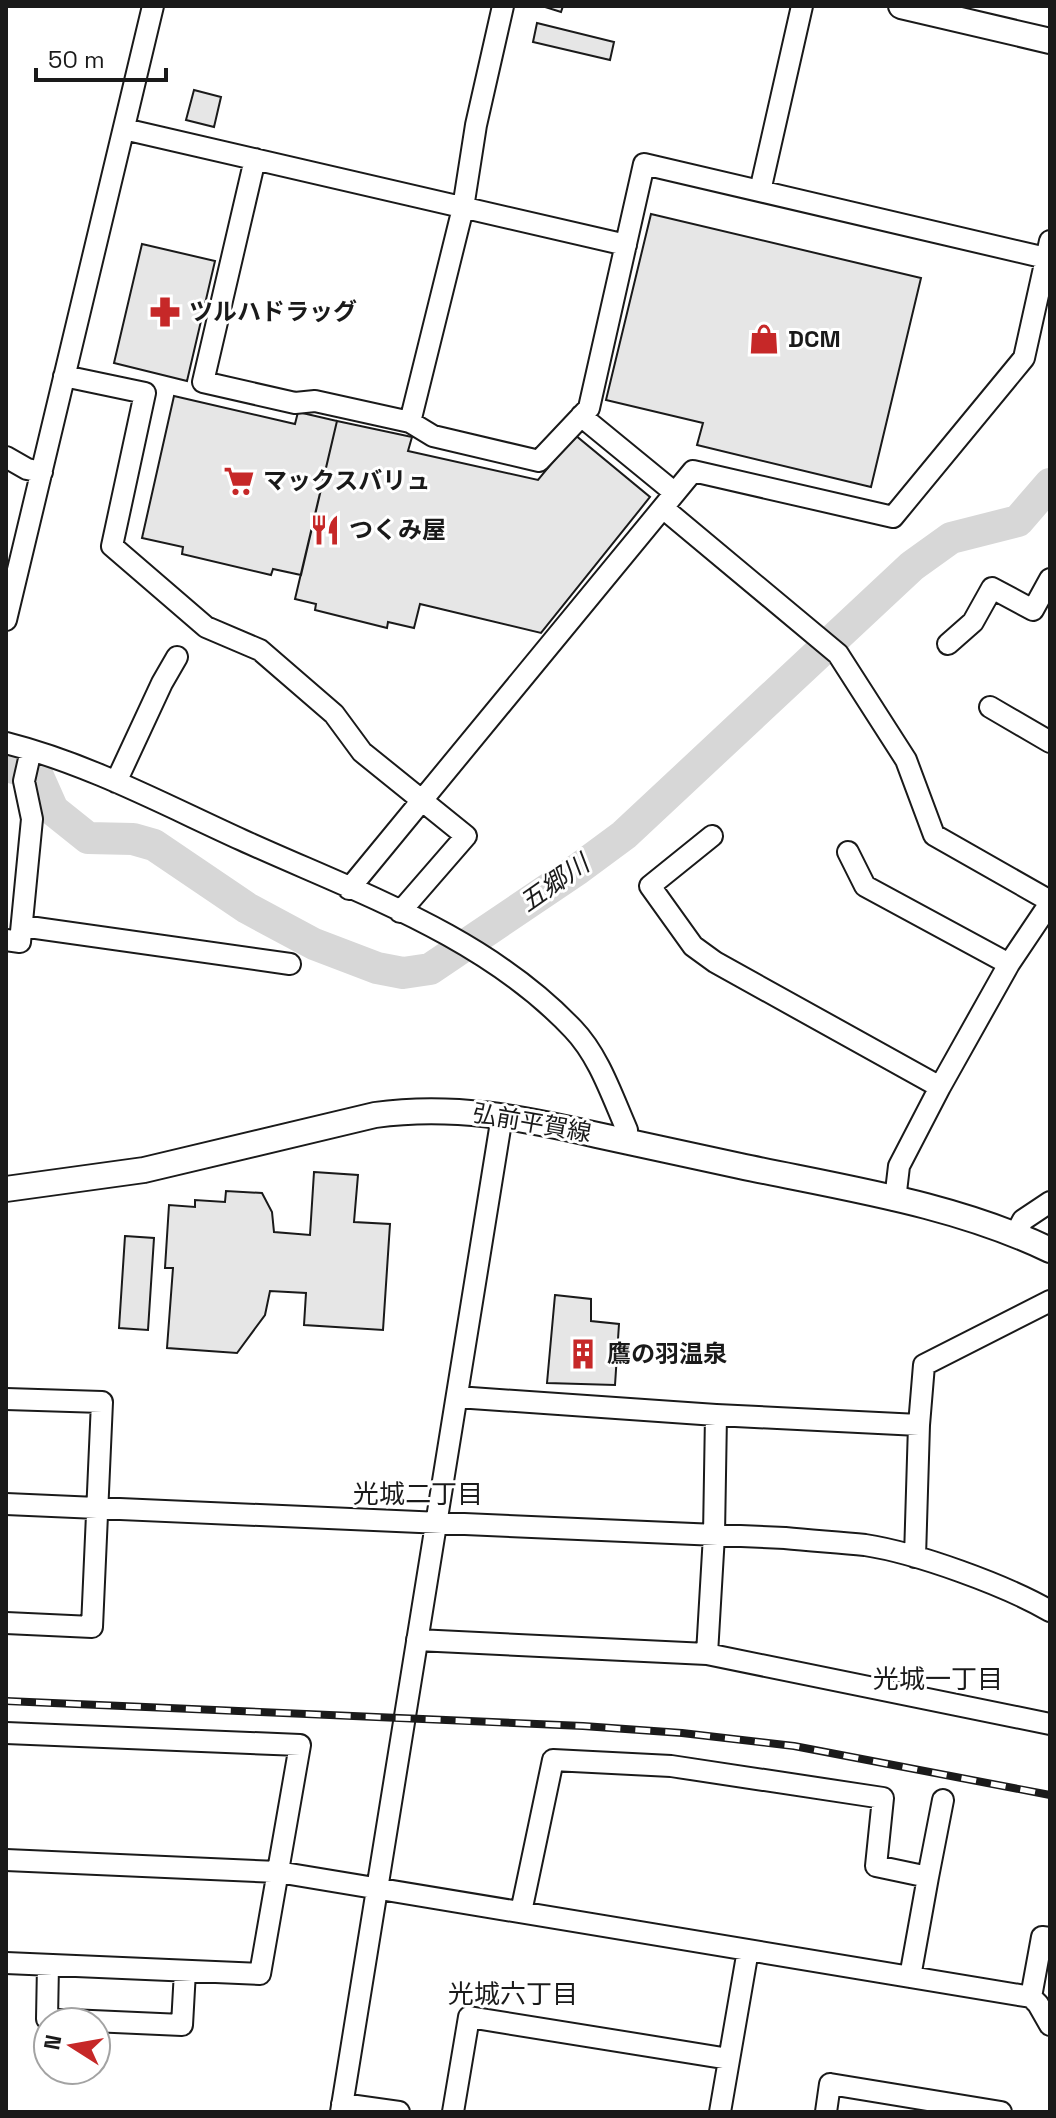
<svg xmlns="http://www.w3.org/2000/svg" width="1056" height="2118" font-family="'Space Grotesk','Noto Sans JP',sans-serif">
<rect width="100%" height="100%" fill="#fff"/>
<g fill="none" stroke-linecap="round" stroke-linejoin="round">
<path stroke="#d7d7d7" stroke-width="32" d="M6,766L37,774L53,810L88,838L133,839L154,845L247,908L314,944L377,968L403,973L430,969L578,869L624,835L912,566L951,538L1018,521L1050,484"/>
</g>
<path fill="#e6e6e6" stroke="#1a1a1a" stroke-width="2" d="M542,6H563L561,12Z
M537,23L614,42L610,60L533,42Z
M194,90L221,97L214,127L186,120Z
M651,214L921,278L871,487L697,445L703,423L606,400Z
M142,244L215,261L187,381L114,363Z
M174,396L295,424L298,412L337,421L301,575L273,569L271,575L182,554L183,547L142,538Z
M337,421L412,437L408,451L538,480L575,435L650,497L541,633L420,604L414,628L388,622L387,628L315,610L316,604L295,599Z
M314,1172L358,1175L354,1222L390,1224L383,1330L304,1325L306,1293L270,1291L265,1315L237,1353L167,1348L173,1268H165L169,1205L195,1207V1200L225,1202L226,1191L262,1193L272,1212L274,1232L310,1235Z
M125,1236L154,1238L148,1330L119,1328Z
M555,1295L591,1299V1321L619,1324L615,1385L547,1383Z"/>
<g fill="none" stroke-linecap="round" stroke-linejoin="round">
<g stroke="#1a1a1a" stroke-width="24">
<path id="minor" d="M124,129L626,245
M255,159L203,382L295,403L315,401L410,422L433,436L539,461L589,408L644,164L1046,258
M760,191L802,6
M64,376L145,393L112,546L206,627L260,650L334,714L362,752L466,836L400,912
M581,416L675,493
M410,422L463,208L476,125L503,6
M6,457L27,469L42,472
M663,508L838,654L906,760L934,835L1050,901
M6,620L153,6
M948,644L973,622L992,588L1033,610L1050,579
M990,707L1050,742
M6,743C89,764 165,805 242,840C356,892 484,935 573,1029C599,1056 612,1096 627,1130L626,1141
M116,782L162,683L177,657
M712,836L650,886L693,946L715,962L940,1087
M848,852L865,886L1009,964
M349,889L693,471L893,517L1024,358L1050,241
M22,926L290,964
M6,940L20,942L32,819L24,781L31,750
M895,1200L899,1166L940,1087L1009,964L1050,903
M1015,1235L1023,1220L1050,1202
M457,1397L716,1415L919,1425L915,1557
M6,1399L102,1402L92,1627L6,1623
M919,1425L924,1365L1050,1301
M6,1504L785,1538C812,1541 839,1542 865,1545C917,1553 1005,1585 1050,1611
M417,1640L707,1654L1050,1724
M707,1654L714,1535L716,1415
M6,1733L300,1745L260,1974L6,1963
M6,1860L278,1872L1031,1997L1038,2004L1050,2025
M928,1877L943,1800
M521,1912L553,1760L671,1766L883,1798L876,1866L928,1877L910,1977
M48,1965L47,2019L182,2025L185,1971
M1031,1997L1042,1937L1050,1938
M342,2104L399,2112
M341,2112L502,1116
M453,2112L469,2017L729,2059
M720,2112L748,1950
M826,2112L830,2084L1001,2112"/>
</g>
<g stroke="#1a1a1a" stroke-width="28">
<path id="major" d="M901,6L1050,41
M6,1189L144,1170L375,1115C452,1104 523,1118 597,1135C645,1145 692,1156 740,1166C844,1188 954,1204 1050,1250"/>
</g>
<use href="#minor" stroke="#fff" stroke-width="20"/>
<use href="#major" stroke="#fff" stroke-width="24"/>
<g stroke="#1a1a1a" stroke-width="8">
<path id="rail" d="M6,1701L583,1726L682,1733L794,1746L1050,1795"/>
</g>
<use href="#rail" stroke="#fff" stroke-width="5" stroke-dasharray="15" stroke-linecap="butt"/>
</g>
<defs>
<g id="pharmacy-bare" transform="scale(2.4)"><path d="M-2-6h4v4h4v4h-4v4h-4v-4h-4v-4h4Z" fill="#c62828" stroke="#fff" stroke-width="2.5" paint-order="stroke"/></g>
<g id="shop-bare" transform="scale(2.4)"><path d="M-5-2.5h2.3a2.7 3.5 0 0 1 5.4 0H5L5.5 6h-11ZM-1.5-2.5h3a1.5 2.3 0 0 0-3 0Z" fill="#c62828" stroke="#fff" stroke-width="2.5" paint-order="stroke"/></g>
<g id="supermarket-bare" transform="scale(2.4)"><path d="M-6-5.5h2.5l.6 2H6L4.5 2H-2.5L-4.4-4H-6ZM-1.5 3.2a1.3 1.3 0 1 0 .1 0ZM3 3.2a1.3 1.3 0 1 0 .1 0Z" fill="#c62828" stroke="#fff" stroke-width="2.5" paint-order="stroke"/></g>
<g id="restaurant-bare" transform="scale(2.4)"><path d="M-5-6h1v4h1v-4h1v4h1v-4h1v5L-1.5 .5V6h-2V.5L-5-1ZM5-6V6H3V1.5H1.5Q1.5-4 5-6Z" fill="#c62828" stroke="#fff" stroke-width="2.5" paint-order="stroke"/></g>
<g id="building-bare" transform="scale(2.4)"><path d="M-4-6H4V6H1V3H-1V6H-4ZM-2.5-4.3h1.7v1.8h-1.7ZM.8-4.3h1.7v1.8H.8ZM-2.5-1h1.7V.8h-1.7ZM.8-1h1.7V.8H.8Z" fill="#c62828" stroke="#fff" stroke-width="2.5" paint-order="stroke"/></g>
</defs>
<g fill-rule="evenodd">
<use href="#pharmacy-bare" x="165" y="312"/>
<use href="#shop-bare" x="764" y="339"/>
<use href="#supermarket-bare" x="239" y="481"/>
<use href="#restaurant-bare" x="325" y="530"/>
<use href="#building-bare" x="583" y="1354"/>
</g>
<g text-anchor="middle" stroke-width="6" stroke-linejoin="round" paint-order="stroke">
<g font-size="24" font-weight="bold" fill="#1a1a1a" stroke="#fff" text-anchor="start">
<text x="189" y="320">ツルハドラッグ</text>
<text x="788" y="347">DCM</text>
<text x="263" y="489">マックスバリュ</text>
<text x="349" y="538">つくみ屋</text>
<text x="607" y="1362">鷹の羽温泉</text>
</g>
<g font-size="24" fill="#1a1a1a" stroke="#fff">
<text transform="translate(532 1123) rotate(10)" y="8">弘前平賀線</text>
</g>
<g font-size="26" font-style="italic" fill="#1a1a1a" stroke="#fff">
<text transform="translate(554 883) rotate(-35)" y="9">五郷川</text>
</g>
<g font-size="26" fill="#1a1a1a" stroke="#fff">
<text x="418" y="1503">光城二丁目</text>
<text x="938" y="1688">光城一丁目</text>
<text x="513" y="2003">光城六丁目</text>
</g>
</g>
<rect width="1056" height="2118" fill="none" stroke="#1a1a1a" stroke-width="16"/>
<g transform="translate(72 2046) rotate(281)"><circle r="38" fill="#ffffff" stroke="#a3a3a3" stroke-width="2"/>
<path d="M0-6L14 30L0 20L-14 30Z" fill="#c62828"/>
<text y="-12" font-size="22" font-weight="bold" text-anchor="middle" fill="#1a1a1a">N</text>
</g>
<path d="M36 68v12h130v-12" fill="none" stroke="#1a1a1a" stroke-width="4"/>
<text x="48" y="68" font-size="24" fill="#1a1a1a" stroke="#ffffff" stroke-width="6" paint-order="stroke">50 m</text>
</svg>
